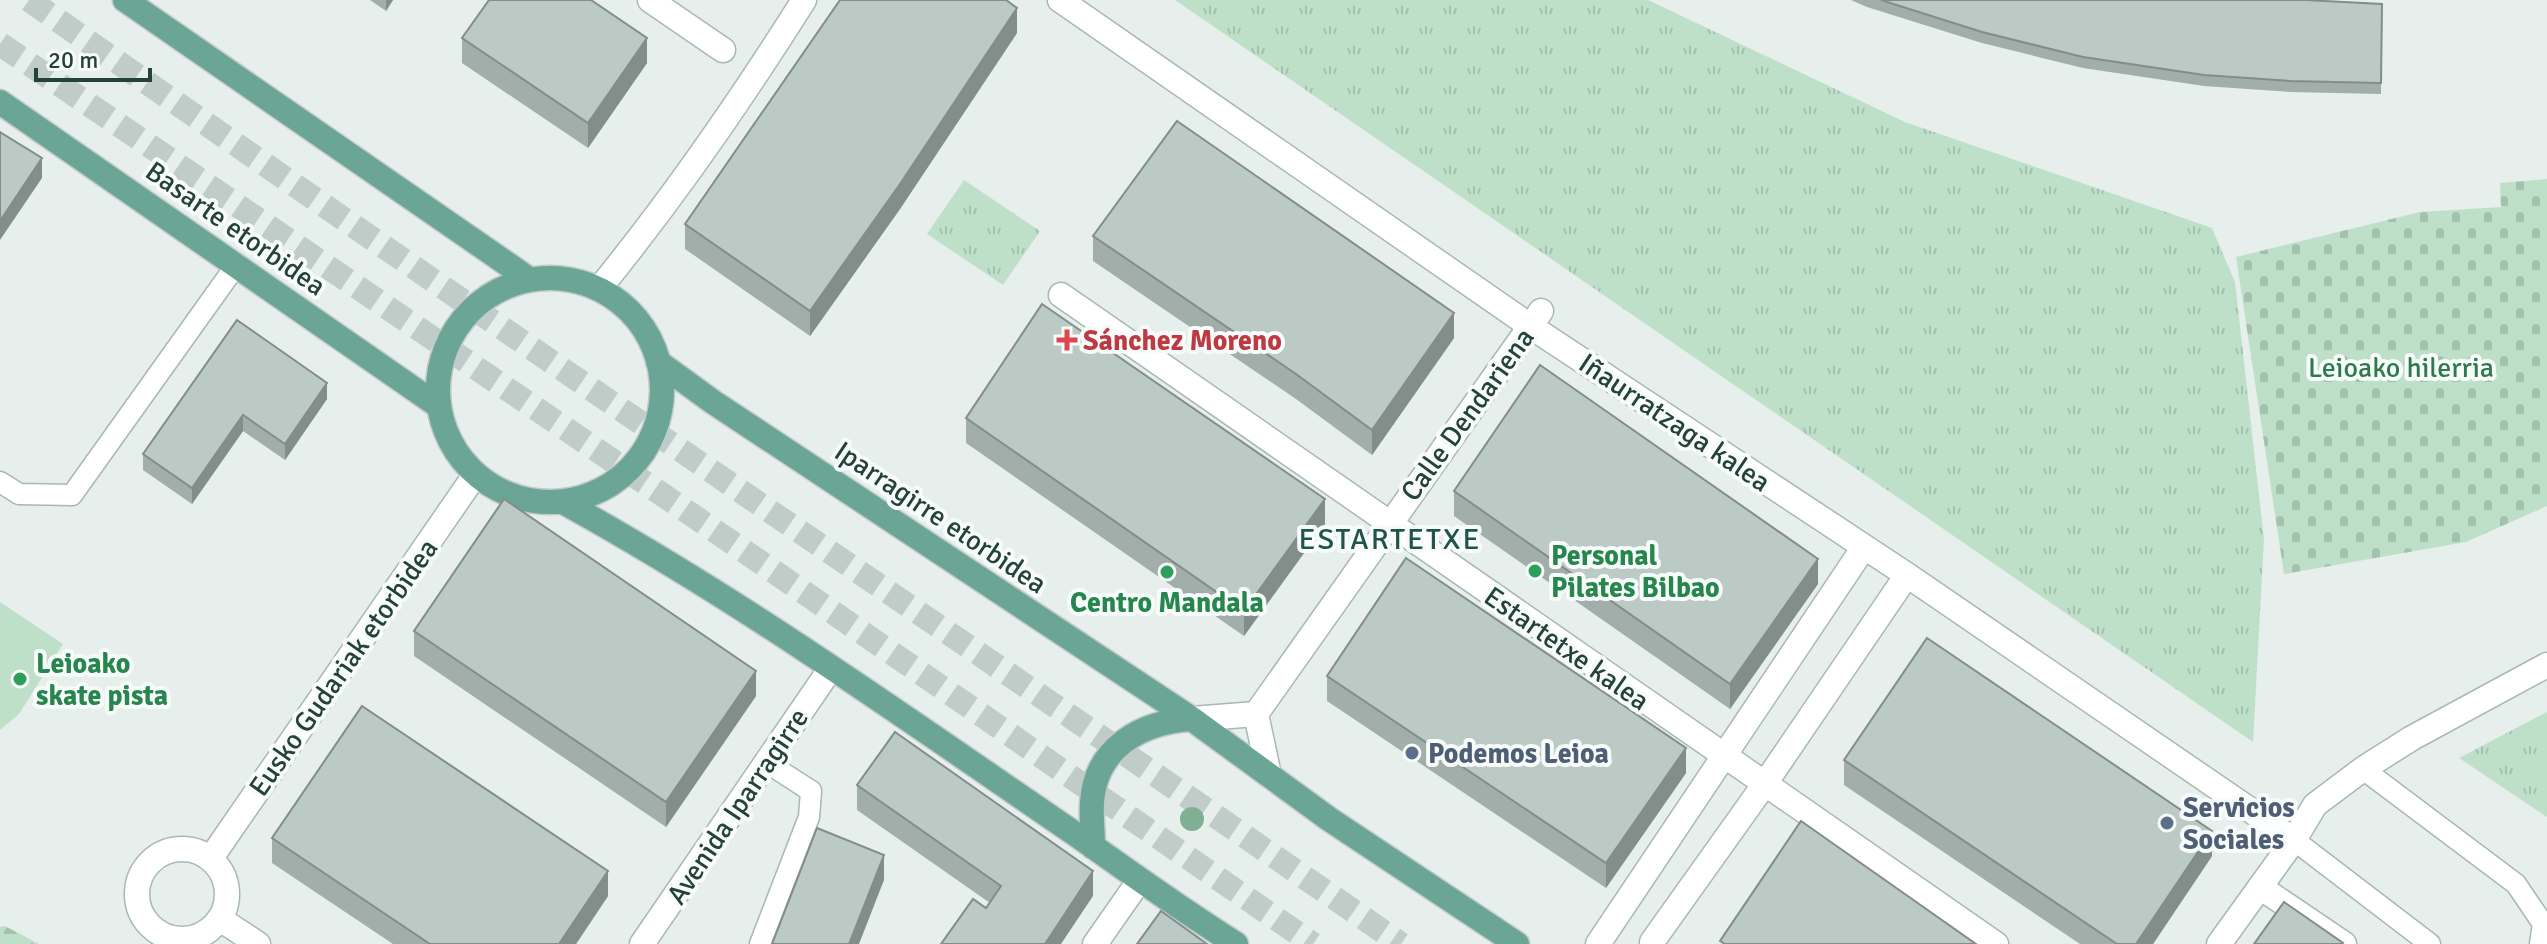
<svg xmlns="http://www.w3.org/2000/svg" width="2547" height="944" font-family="Signika,sans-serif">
<defs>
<pattern id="forest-firs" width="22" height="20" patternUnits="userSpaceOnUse" patternTransform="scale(2)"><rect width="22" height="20" fill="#bfe0c8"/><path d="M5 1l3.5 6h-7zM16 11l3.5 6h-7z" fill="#a4c1ad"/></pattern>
<pattern id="cemetery-stones" width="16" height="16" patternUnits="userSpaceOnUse" patternTransform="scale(2)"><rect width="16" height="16" fill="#bfe0c8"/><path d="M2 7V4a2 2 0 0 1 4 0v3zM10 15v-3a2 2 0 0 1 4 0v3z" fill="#a4c1ad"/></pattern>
<pattern id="park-tufts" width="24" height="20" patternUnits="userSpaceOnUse" patternTransform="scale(2)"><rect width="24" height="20" fill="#bfe0c8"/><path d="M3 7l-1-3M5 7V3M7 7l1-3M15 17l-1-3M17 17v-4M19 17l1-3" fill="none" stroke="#a4c1ad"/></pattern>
</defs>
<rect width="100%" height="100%" fill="#e6efeb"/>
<path fill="url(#forest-firs)" d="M5,926L39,944H0V927Z"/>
<path fill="url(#cemetery-stones)" d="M2547,179V506L2466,542L2284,574L2236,257L2420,212L2501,207L2500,183Z"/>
<path fill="url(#park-tufts)" d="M1175,0H1648L1905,122L2212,228L2235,282L2264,539L2253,742Z
M964,180L1040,231L1003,285L927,234Z
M2547,712V817L2459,758Z"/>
<path fill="#bfe0c8" d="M0,602L63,644L19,714L0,730Z"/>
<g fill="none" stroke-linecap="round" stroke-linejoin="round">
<path stroke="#bfccc8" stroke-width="24" stroke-dasharray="24 12" stroke-linecap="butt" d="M29,0C483,319 945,628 1401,944
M0,44L663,495L1313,944"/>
<g stroke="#a8b8b2" stroke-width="23">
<path id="lane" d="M0,482L19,494L72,495L237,264
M2363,769L2516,884L2543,924L2540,944
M2294,840L2430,944
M760,944L809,817L811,791L766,762"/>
</g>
<g stroke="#a8b8b2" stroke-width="27">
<path id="street" d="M650,0L723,50
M1060,0L1530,326L1907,575L2294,840
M599,289C674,197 741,100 804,0
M1061,295L1996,944
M1256,714L1269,775
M1192,719L1256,714L1541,311
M137 894a45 45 0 1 1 90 0a45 45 0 1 1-90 0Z
M211,858L475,475
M2260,887L2344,944
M220,919L258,944
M1652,942L1764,785L1907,575
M642,944L831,668
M1095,944L1139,881
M1598,944L1864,547
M2219,944L2294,840L2315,805L2363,769L2412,738L2547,665"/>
</g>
<g stroke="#c2cac8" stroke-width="27">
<path id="primary" d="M125,0L529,279
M0,102L437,405
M438 390a112 112 0 1 1 224 0a112 112 0 1 1-224 0Z
M658,362L713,402L1192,719L1329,819L1517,944
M563,502C743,601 911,722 1081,838C1132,874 1183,911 1236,944
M1093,847C1093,833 1091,817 1092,803C1095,747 1142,722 1192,719"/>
</g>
<use href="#lane" stroke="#fff" stroke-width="20"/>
<use href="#street" stroke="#fff" stroke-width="24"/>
<use href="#primary" stroke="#6aa596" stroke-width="24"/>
</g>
<circle fill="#80af93" cx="1192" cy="819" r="12"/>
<path fill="#a1aea9" d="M370,0H393L386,11Z
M1851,0H2305L2382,4L2381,94L2290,92L2204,86L2083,68L1982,43L1867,7Z
M1017,33L900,209L810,336L685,249V224Z
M462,38L647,63L588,148L462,63Z
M1093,236L1454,338L1372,455L1296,399L1093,261Z
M237,320L327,399L285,460L243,431L192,504L143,470V454Z
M966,418L1325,524L1244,636L966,443Z
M1454,491L1818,584L1730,709L1454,516Z
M414,631L756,696L666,827L414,656Z
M1327,676L1686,773L1606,888L1327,701Z
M1844,760L2212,856L2153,944H2080L1844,785Z
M857,785L1093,896L986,908L990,903L857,810Z
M272,838L608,896L576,944H393L272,863Z"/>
<path fill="#838d89" d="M386,0H393L386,11Z
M1017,8V33L900,209L810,336V311Z
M647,38V63L588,148V123Z
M42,158V178L0,240V221Z
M1454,313V338L1372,455V430Z
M327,383V399L285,460V444Z
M243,415V431L192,504V488Z
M1325,499V524L1244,636V611Z
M1818,559V584L1730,709V684Z
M756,671V696L666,827V802Z
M1686,748V773L1606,888V863Z
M2212,831V856L2153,944H2136Z
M884,855V880L859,944H849Z
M608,871V896L576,944H559Z
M1093,871V896L1061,944H1045Z"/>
<path fill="#bbcac4" stroke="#838d89" stroke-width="2" d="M489,0H591L647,38L588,123L462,38Z
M840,0H1006L1017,8L900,184L810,311L685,224Z
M1881,0H2305L2382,4L2381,83L2290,81L2204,75L2083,57L1982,32Z
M1177,121L1454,313L1372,430L1296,374L1093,236Z
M0,132L42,158L0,221Z
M1042,304L1325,499L1244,611L966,418Z
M237,320L327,383L285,444L243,415L192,488L143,454Z
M1540,365L1818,559L1730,684L1454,491Z
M504,499L756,671L666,802L414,631Z
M1406,558L1686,748L1606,863L1327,676Z
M1927,638L2212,831L2136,944H2117L1844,760Z
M362,706L608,871L559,944H430L272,838Z
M895,732L1093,871L1045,944H941L973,899L986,908L1001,886L857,785Z
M1801,821L1976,944H1725L1720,941Z
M817,828L884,855L849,944H772Z
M2284,902L2343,943L2342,944H2254Z
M1161,911L1207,944H1137Z"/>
<path fill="#e0444e" stroke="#f7fbf9" stroke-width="3" d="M1063 328h8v8h8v8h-8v8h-8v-8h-8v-8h8z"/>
<g fill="#2e9e5b" stroke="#f7fbf9" stroke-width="3">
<circle cx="1535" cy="571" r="8"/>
<circle cx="1167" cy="572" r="8"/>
<circle cx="20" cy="679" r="8"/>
</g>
<g fill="#5c6f8a" stroke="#f7fbf9" stroke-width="3">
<circle cx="1412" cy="753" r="8"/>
<circle cx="2167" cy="823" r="8"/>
</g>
<g text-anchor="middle" stroke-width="8" stroke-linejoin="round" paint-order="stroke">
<g font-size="28" fill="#24423a" stroke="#f7fbf9">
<text transform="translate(236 228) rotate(35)" y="10">Basarte etorbidea</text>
<text transform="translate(1467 414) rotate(-54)" y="10">Calle Dendariena</text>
<text transform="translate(1675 422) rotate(34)" y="10">Iñaurratzaga kalea</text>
<text transform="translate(941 517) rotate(34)" y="10">Iparragirre etorbidea</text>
<text transform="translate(1567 648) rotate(35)" y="10">Estartetxe kalea</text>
<text transform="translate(343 667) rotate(-55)" y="10">Eusko Gudariak etorbidea</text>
<text transform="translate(737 806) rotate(-56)" y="10">Avenida Iparragirre</text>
</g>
<g font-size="28" font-weight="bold" fill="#be3a42" stroke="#f7fbf9" text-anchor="start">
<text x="1083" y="350">Sánchez Moreno</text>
</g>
<g font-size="28" fill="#2d7a4b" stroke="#f7fbf9">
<text x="2401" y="377">Leioako hilerria</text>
</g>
<g font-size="28" font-weight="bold" fill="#27864d" stroke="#f7fbf9" text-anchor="start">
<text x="1551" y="565">Personal<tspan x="1551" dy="32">Pilates Bilbao</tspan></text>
<text x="1167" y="612" text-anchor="middle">Centro Mandala</text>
<text x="36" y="673">Leioako<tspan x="36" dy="32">skate pista</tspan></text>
</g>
<g font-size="28" font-weight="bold" fill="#4e5e75" stroke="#f7fbf9" text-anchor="start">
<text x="1428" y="763">Podemos Leioa</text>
<text x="2183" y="817">Servicios<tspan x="2183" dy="32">Sociales</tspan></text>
</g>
<g font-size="30" letter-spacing="2" fill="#1f5548" stroke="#f7fbf9">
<text x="1390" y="549">ESTARTETXE</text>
</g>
</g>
<path d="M36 68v12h114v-12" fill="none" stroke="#24423a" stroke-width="4"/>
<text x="48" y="68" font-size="24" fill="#24423a" stroke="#f7fbf9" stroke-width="6" paint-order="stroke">20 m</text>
</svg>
